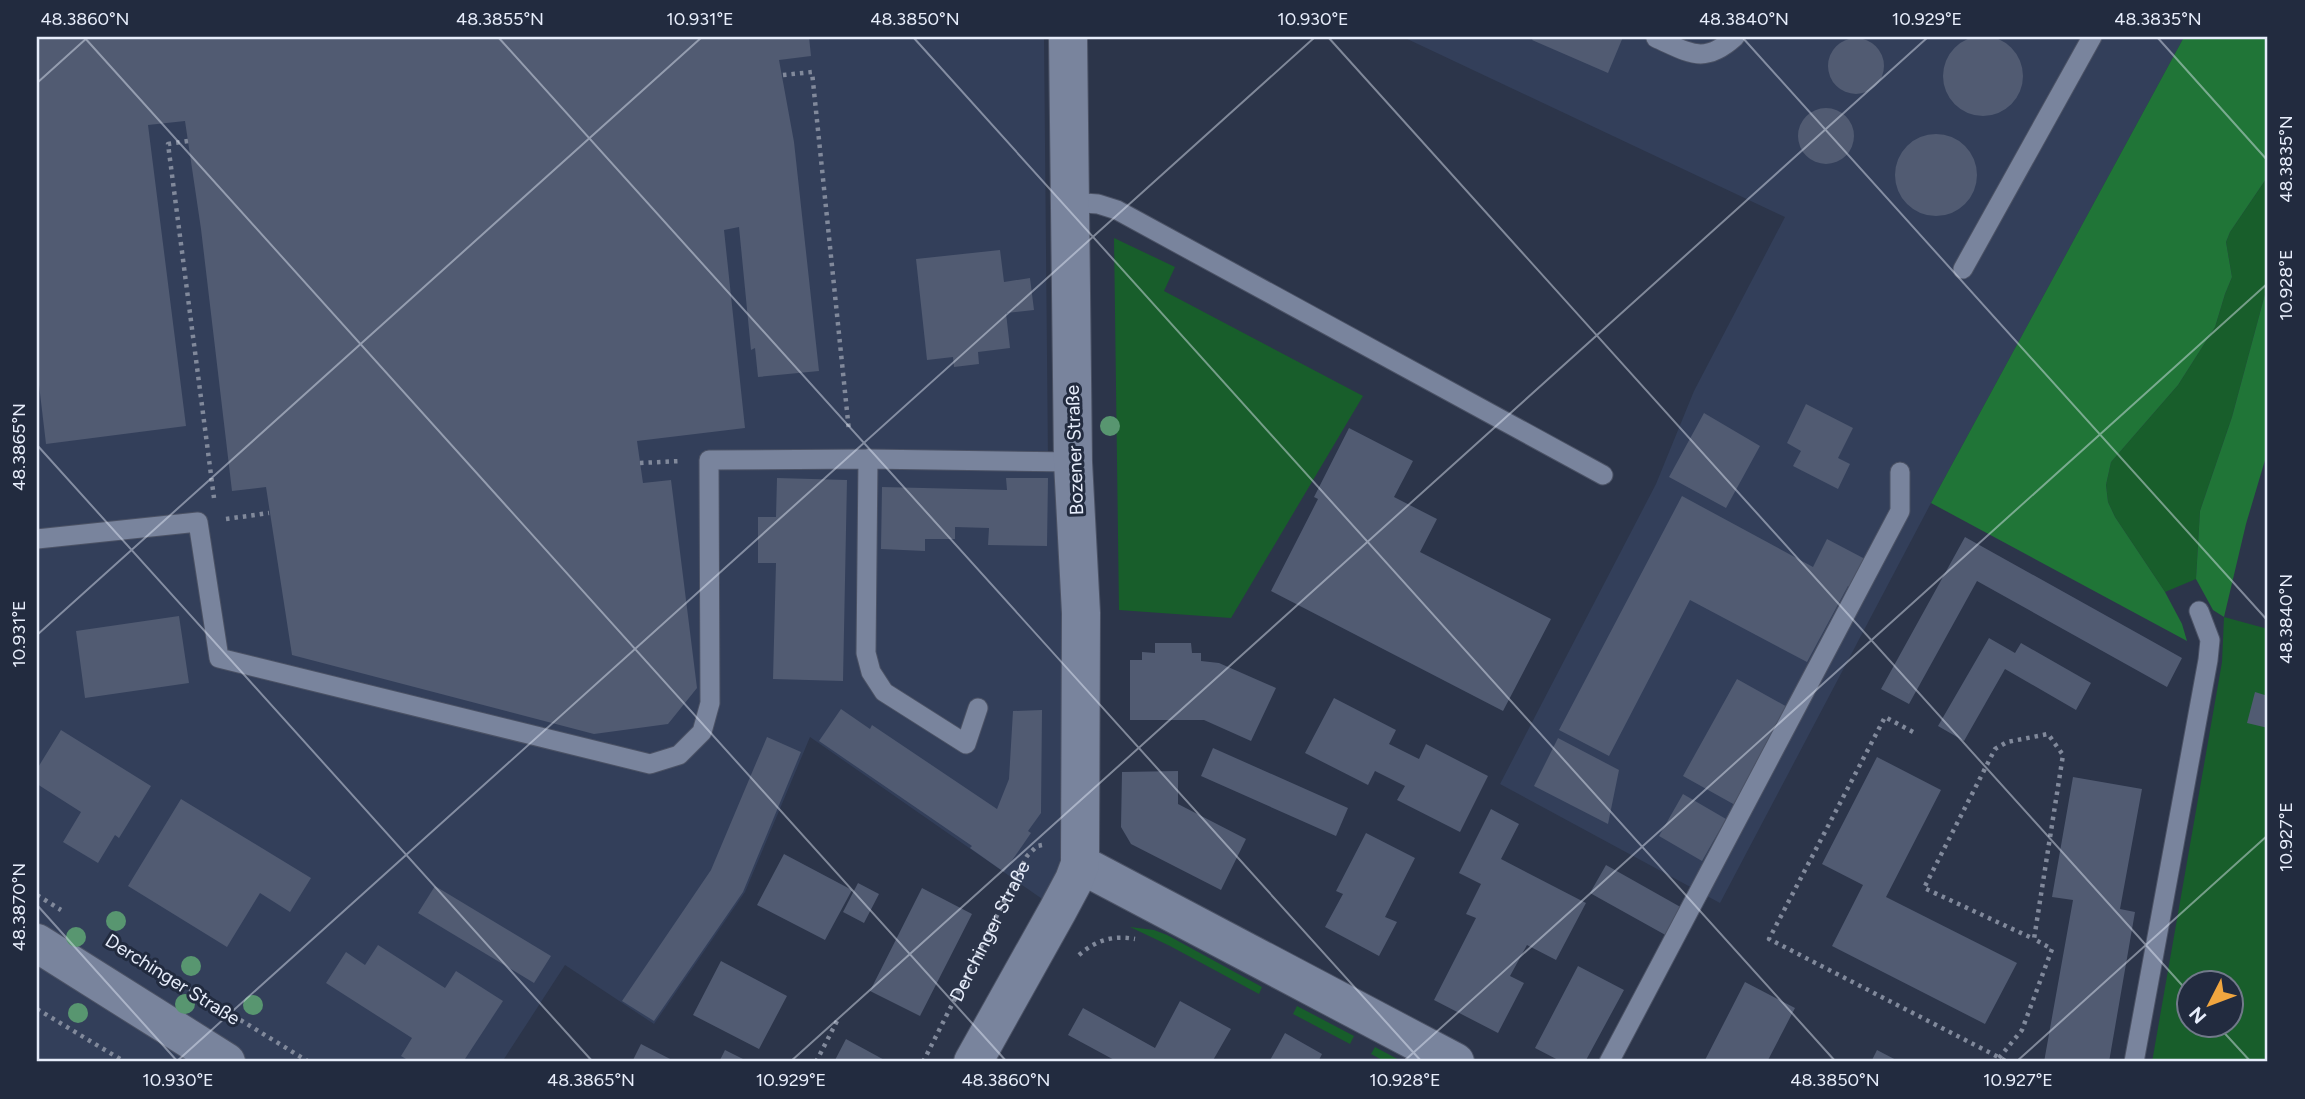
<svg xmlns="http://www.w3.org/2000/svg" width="2305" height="1099" font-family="Figtree,sans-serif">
<rect width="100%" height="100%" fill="#2c354a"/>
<path fill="#333f5a" d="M37,37H1044L1048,461L1073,462L1081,613L1058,910L810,737L745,892L654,1024L565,965L502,1062H37Z
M1403,37H2184L1931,503L1720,903L1500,784L1656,484L1694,391L1785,217Z"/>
<path fill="#185e2b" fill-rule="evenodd" d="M2268,176V283L2232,417L2200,511L2196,579L2165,592L2115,517L2108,502L2106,485L2111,462L2178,385L2215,327L2225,294L2232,277L2226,242L2230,232Z
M1114,238L1175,267L1164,291L1363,396L1231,618L1119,610Z
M2224,617L2268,629V1062H2152L2222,662ZM2190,984H2232V1026H2190Z
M1130,927L1154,930L1167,935L1262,987L1259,994L1170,946Z
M1297,1006L1354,1036L1350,1044L1293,1014Z
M1375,1047L1403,1062H1386L1371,1054Z"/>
<path fill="#207537" d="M2184,37H2268V176L2230,232L2226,242L2232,277L2225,294L2215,327L2178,385L2111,462L2106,485L2108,502L2115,517L2165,592L2182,624L2187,641L1931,503Z
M2268,283V450L2246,524L2224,617L2213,610L2196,579L2200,511L2232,417Z"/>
<path fill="#515b72" d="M1943 76a40 40 0 1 1 80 0a40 40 0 1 1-80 0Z
M37,37H809L811,56L779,60L794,142L819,371L758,377L755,348L751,350L739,227L724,230L745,428L637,441L643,483L671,480L697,688L668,724L594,734L292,655L266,487L232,491L201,229L185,121L148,125L186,426L46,444L37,368Z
M1534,37H1623L1608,73L1532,40Z
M1828 66a28 28 0 1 1 56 0a28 28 0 1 1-56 0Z
M1798 136a28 28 0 1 1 56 0a28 28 0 1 1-56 0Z
M1895 175a41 41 0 1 1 82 0a41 41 0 1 1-82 0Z
M1000,250L1004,282L1030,278L1034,310L1006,313L1010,348L978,352L979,364L954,367L953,357L927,360L916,259Z
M1806,404L1853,428L1838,458L1850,464L1838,489L1793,466L1801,451L1787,443Z
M1704,413L1760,446L1726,508L1669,477Z
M1349,428L1413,461L1394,497L1437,519L1420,552L1551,619L1503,711L1271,591L1318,499L1314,497Z
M777,478L847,480L843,681L773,679L776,563H758V517H776Z
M1006,478H1048L1047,546L988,545L989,528L955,527V539H925V551L881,549L882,487L1007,490Z
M1682,496L1813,567L1827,539L1865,559L1851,586H1848L1807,662L1690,600L1609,756L1559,730Z
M1965,537L2182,658L2167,687L1977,581L1909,704L1881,689Z
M179,616L189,683L85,698L76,631Z
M1989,638L2015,653L2021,643L2091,683L2076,710L2005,669L1964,741L1938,726Z
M1155,643H1191L1192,653H1201V661L1219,663L1276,688L1251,741L1204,720H1130V660H1142V652L1155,653Z
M1737,679L1789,708L1735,805L1683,776Z
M2255,692L2268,696V728L2247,723Z
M1334,698L1396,730L1389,744L1419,759L1426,744L1488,776L1460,832L1397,800L1405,786L1375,771L1368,785L1305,753Z
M841,709L870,729L872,725L997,809L1009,779L1013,711L1042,710L1041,813L1028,831L1031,833L1004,872L970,848L972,846L819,741Z
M61,730L151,786L119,838L115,835L98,863L63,842L81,812L37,784V769Z
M767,737L801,752L743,892L654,1021L622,1001L711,870Z
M1558,738L1619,770L1608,824L1534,786Z
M1213,748L1348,808L1336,836L1201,776Z
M1877,757L1941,790L1886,897L2017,963L1985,1024L1832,946L1863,885L1822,864Z
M1178,771V804L1246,839L1221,890L1131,844L1121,827L1122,772Z
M2073,777L2142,789L2120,909L2135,912L2109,1062H2044L2073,900L2052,897Z
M1683,794L1726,819L1702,861L1659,836Z
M181,799L311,878L290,912L260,893L227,947L128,886Z
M1491,809L1519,824L1501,859L1586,903L1556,960L1527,945L1510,976L1524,983L1498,1033L1434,1000L1476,918L1466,914L1481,884L1459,873Z
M1366,833L1415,858L1385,917L1397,922L1379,956L1325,927L1343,894L1336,891Z
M784,854L852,890L825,940L757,905Z
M1606,865L1684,909L1669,937L1590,893Z
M858,883L879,894L864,923L843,912Z
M435,886L551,956L534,983L418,913Z
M922,888L972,914L920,1016L870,991Z
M378,945L445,988L456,971L503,1001L463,1062H411L401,1056L412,1038L326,983L346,952L365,965Z
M721,961L787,996L759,1049L693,1015Z
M1578,966L1624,990L1585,1062H1562L1535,1048Z
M1745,982L1795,1008L1767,1062H1704Z
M1180,1001L1231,1029L1212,1062H1118L1068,1035L1083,1008L1155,1048Z
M1285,1033L1322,1054L1318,1062H1269Z
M846,1039L888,1062H834Z
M641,1044L676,1062H632Z
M725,1050L749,1062H719Z
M1877,1050L1900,1062H1871Z"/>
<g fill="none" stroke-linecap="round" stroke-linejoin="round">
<g stroke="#4b5265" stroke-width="21">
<path id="service" d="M1656,38C1690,53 1704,65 1735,37
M1070,202L1098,204L1117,210L1603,475
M1963,269L2092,37
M868,459L866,653L871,672L884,692L966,744L978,708
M37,539L198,522L219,658L650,764L679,755L702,732L710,703L709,460L868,459L1073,462
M1609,1062L1900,511V472
M2134,1062L2208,660L2210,640L2199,611"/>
</g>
<g stroke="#4b5265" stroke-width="40">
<path id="minor" d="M1080,864L1455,1062"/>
</g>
<g stroke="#4b5265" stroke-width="40">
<path id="tertiary" d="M37,943L226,1062
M973,1062L1058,910L1074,880L1080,864L1081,613L1073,462L1068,37"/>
</g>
<g stroke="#81899b" stroke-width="4.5" stroke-dasharray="3.5 5" stroke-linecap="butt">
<path d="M783,75L812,72L849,431"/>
<path d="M188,141L168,144L214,498"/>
<path d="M640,463L681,461"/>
<path d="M226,519L269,513"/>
<path d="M1913,732L1885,717L1769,939L2008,1062"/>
<path d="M37,895L61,910"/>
<path d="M110,940L309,1062"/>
<path d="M1079,955C1096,940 1113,935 1135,939"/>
<path d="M37,1009L125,1062"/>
<path d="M1999,1058L2022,1030L2052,949L2034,939L2063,755L2048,734L2007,742L1995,749L1924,888L2034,939"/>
<path d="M816,1062L838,1019"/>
<path id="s1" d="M923,1062L1027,856L1037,846L1042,845"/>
</g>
<use href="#service" stroke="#79849d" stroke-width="19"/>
<use href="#minor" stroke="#79849d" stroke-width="38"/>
<use href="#tertiary" stroke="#79849d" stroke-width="38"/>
</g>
<g fill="#589670">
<circle cx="1110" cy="426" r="10"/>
<circle cx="116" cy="921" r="10"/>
<circle cx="76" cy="937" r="10"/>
<circle cx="191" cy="966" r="10"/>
<circle cx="185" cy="1004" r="10"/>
<circle cx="253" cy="1005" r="10"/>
<circle cx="78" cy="1013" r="10"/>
</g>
<path fill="none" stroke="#e7edfb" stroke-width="2" stroke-opacity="0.45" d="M84,37L1007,1062M498,37L1422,1062M913,37L1836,1062M1328,37L2190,994M1742,37L2268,621M2157,37L2268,161M37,83L88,37M37,445L593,1062M37,635L702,37M37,905L178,1062M2218,1026L2251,1062M176,1062L1315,37M790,1062L1928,37M1403,1062L2268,283M2016,1062L2268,835"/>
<g text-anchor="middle" stroke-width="6" stroke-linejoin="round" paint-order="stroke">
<g font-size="19" fill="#e7edfb" stroke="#222b3f">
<text transform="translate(1074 450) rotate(-92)" y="7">Bozener Straße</text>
<text dy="7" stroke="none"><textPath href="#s1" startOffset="147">Derchinger Straße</textPath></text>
<text transform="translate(173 979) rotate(32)" y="7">Derchinger Straße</text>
</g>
</g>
<rect width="2305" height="1099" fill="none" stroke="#222b3f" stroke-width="77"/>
<g transform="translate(2210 1004) rotate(228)"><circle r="33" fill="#222b3f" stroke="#71798a" stroke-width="2"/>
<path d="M0-5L12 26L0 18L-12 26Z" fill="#f1a63f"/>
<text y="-10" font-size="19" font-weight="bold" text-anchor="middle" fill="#e7edfb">N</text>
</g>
<rect x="38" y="38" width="2228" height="1022" fill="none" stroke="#e7edfb" stroke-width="2.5"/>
<g font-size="18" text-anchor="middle" fill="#e7edfb">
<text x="85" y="25">48.3860°N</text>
<text x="500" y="25">48.3855°N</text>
<text x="700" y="25">10.931°E</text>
<text x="915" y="25">48.3850°N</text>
<text x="1313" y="25">10.930°E</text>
<text x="1744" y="25">48.3840°N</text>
<text x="1927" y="25">10.929°E</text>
<text x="2158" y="25">48.3835°N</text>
<text transform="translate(2286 159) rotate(-90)" y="6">48.3835°N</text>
<text transform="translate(2286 285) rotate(-90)" y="6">10.928°E</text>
<text transform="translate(19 447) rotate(-90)" y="6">48.3865°N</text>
<text transform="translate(2286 619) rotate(-90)" y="6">48.3840°N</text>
<text transform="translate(19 634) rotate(-90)" y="6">10.931°E</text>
<text transform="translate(2286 837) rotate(-90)" y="6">10.927°E</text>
<text transform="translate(19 907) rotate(-90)" y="6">48.3870°N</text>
<text x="178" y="1086">10.930°E</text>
<text x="591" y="1086">48.3865°N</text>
<text x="791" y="1086">10.929°E</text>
<text x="1006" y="1086">48.3860°N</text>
<text x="1405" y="1086">10.928°E</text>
<text x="1835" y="1086">48.3850°N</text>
<text x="2018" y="1086">10.927°E</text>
</g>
</svg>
